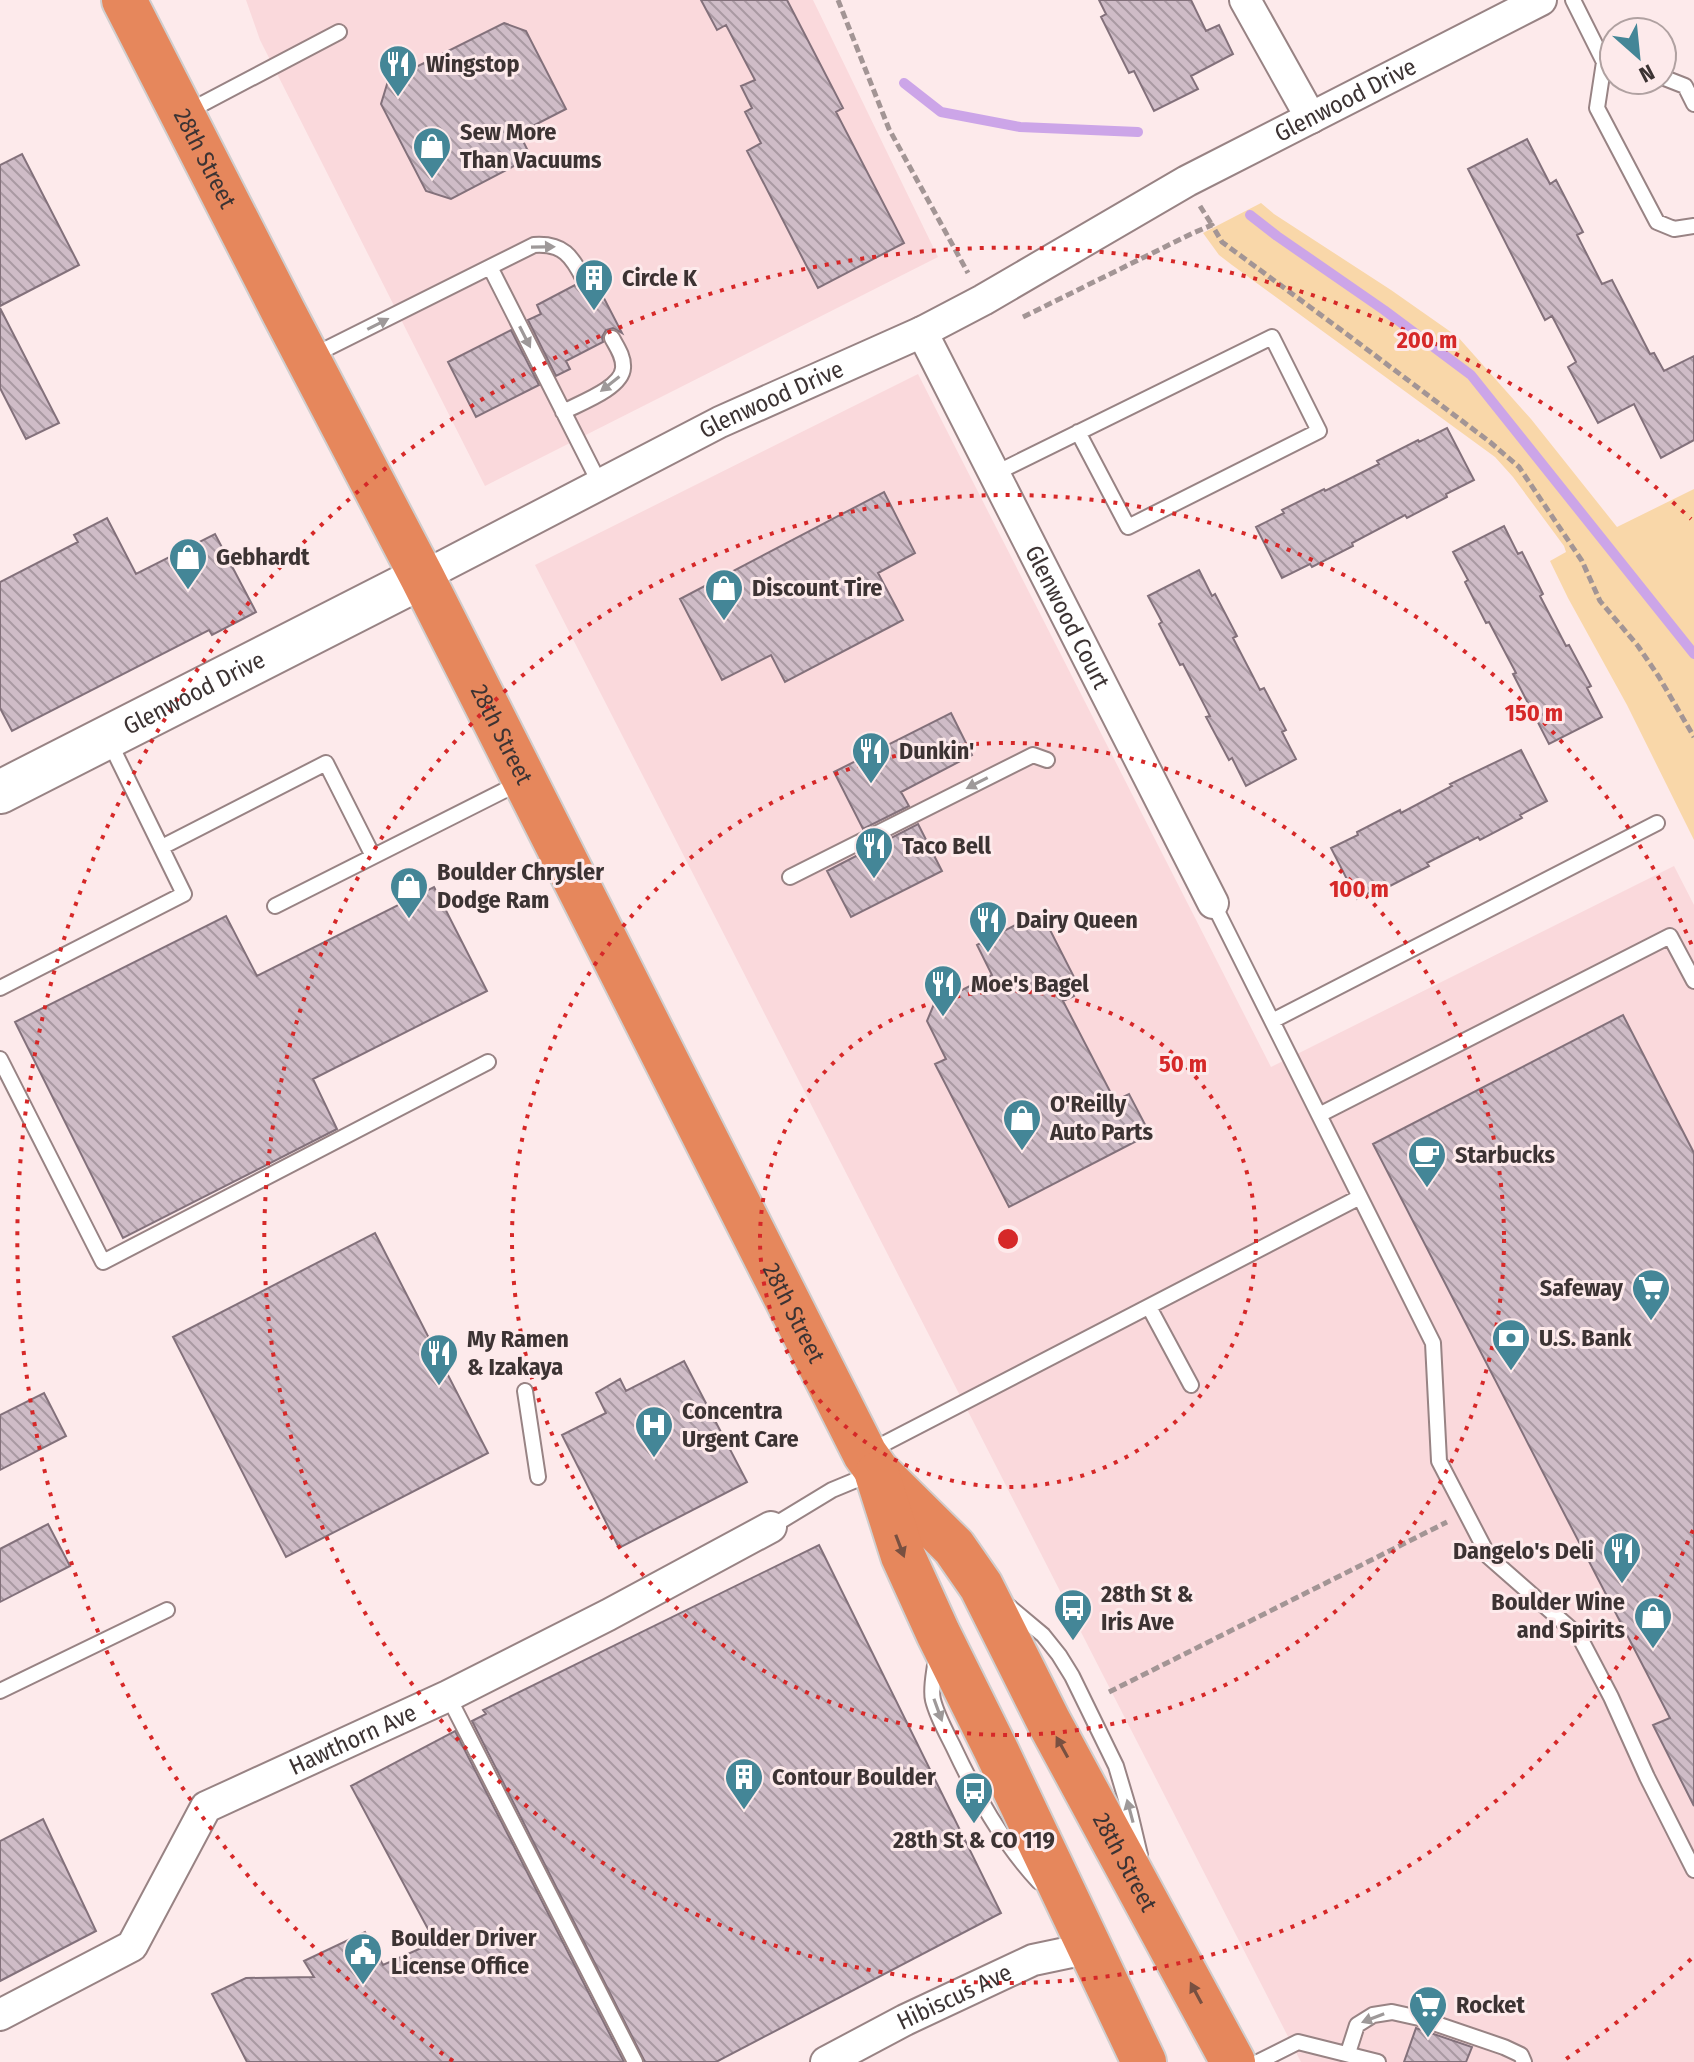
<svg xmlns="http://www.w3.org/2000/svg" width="1694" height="2062" font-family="'Fira Sans Condensed',sans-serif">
<defs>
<pattern id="building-back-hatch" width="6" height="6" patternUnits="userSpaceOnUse" patternTransform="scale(2)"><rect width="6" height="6" fill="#cfbcc7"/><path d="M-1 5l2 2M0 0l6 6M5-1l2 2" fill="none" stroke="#a999a2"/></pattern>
</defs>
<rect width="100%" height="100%" fill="#fdeaeb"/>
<path fill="#fad9dc" d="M246,0H813L938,257L485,486L260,40Z
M918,374L1271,1067L1674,866L1694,905V2062H1301L535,565Z"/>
<path fill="#f9d7a9" d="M1261,203L1274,214L1391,290L1458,337L1531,419L1617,527L1694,489V840L1627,705L1568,598L1550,561L1566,552L1564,546L1513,477L1495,457L1232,265L1219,255L1203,233Z"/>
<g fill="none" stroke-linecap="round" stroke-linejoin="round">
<path stroke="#cca5e8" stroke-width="10" d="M904,83L941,112L1020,127L1138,132
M1250,215L1277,236L1384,310L1471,375L1694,654"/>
</g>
<path fill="url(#building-back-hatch)" stroke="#83717b" stroke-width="2" d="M701,0H787L843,108L836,112L904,243L818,288L747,151L761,143L745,112L752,108L741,86L755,80L726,25L717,30Z
M1099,0H1191L1206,31L1219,25L1233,54L1191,76L1198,89L1154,111L1134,71L1129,73L1101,17L1106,14Z
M504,23L526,31L566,109L519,133L531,157L451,199L426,191L381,104L388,81Z
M1527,139L1550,184L1556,180L1583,232L1577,235L1602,284L1612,280L1650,354L1654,353L1664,371L1694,356V440L1661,458L1634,404L1598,423L1568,367L1576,362L1552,316L1545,320L1468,169Z
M22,154L79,265L0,306V165Z
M594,279L622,333L613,328L606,330L602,337L603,342L566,361L570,369L556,376L528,320L541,314L537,305L575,285L579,289H588L593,285Z
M0,308L59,423L26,439L0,388Z
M511,330L539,385L476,417L448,362Z
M1447,428L1474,480L1446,494L1447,497L1407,518L1405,515L1352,543L1353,546L1312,567L1310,564L1282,578L1256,527L1284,513L1282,510L1324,489L1325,491L1379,464L1377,461L1418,440L1419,442Z
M884,492L915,553L878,573L903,620L785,682L771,655L722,680L680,599Z
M107,518L136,574L215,534L256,612L212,635L209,630L12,731L0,708V582L78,542L74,535Z
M1504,526L1518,554L1522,552L1543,594L1540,596L1566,646L1569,645L1591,686L1587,688L1602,717L1549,744L1513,674L1516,673L1489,622L1486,623L1465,582L1468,580L1453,552Z
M1199,570L1212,596L1215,594L1237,636L1233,638L1260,690L1264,688L1286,730L1282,732L1296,759L1246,786L1232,758L1229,760L1206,717L1210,716L1183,664L1180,665L1159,624L1162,622L1148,596Z
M951,713L972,755L901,792L909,806L863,829L834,772Z
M1521,750L1547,801L1520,815L1522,818L1480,840L1478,837L1427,863L1429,866L1386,888L1385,885L1357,899L1331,848L1358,835L1357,832L1400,810L1401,813L1452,786L1450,784Z
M918,824L942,871L851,917L827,871Z
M434,887L487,991L313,1079L337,1129L123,1238L15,1022L226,916L257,976Z
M1031,917L1036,927L1046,922L1076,981L1069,987L1074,996L1063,1001L1115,1101L1129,1094L1150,1134L1009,1207L935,1064L946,1059L927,1021L934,1004L992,975L977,945Z
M1623,1015L1694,1153V1806L1653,1725L1670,1718L1373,1144Z
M375,1233L488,1453L286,1557L173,1337Z
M684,1361L747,1482L619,1548L562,1435L606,1413L596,1393L620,1379L626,1391Z
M44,1393L66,1436L0,1470V1415Z
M48,1524L70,1566L0,1602V1549Z
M819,1545L1001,1913L716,2062H645L472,1721L486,1714L483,1710Z
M455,1731L624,2062H247L212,1994L246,1978L314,1977L304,1961L365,1932L383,1965L435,1942L351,1786Z
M43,1819L96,1931L0,1981V1841Z
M1416,2028L1472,2047L1466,2062H1404Z"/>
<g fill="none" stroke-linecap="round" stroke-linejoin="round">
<g stroke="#988384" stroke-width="18">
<path id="lane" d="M1573,0L1604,62L1597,108L1657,222L1674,229L1694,226
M1662,77L1685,86L1694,104
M187,112L339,32
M490,267L600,484
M312,356L534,245C563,243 572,256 584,280
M563,412C580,403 622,388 623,368C624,357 617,347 612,338
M994,474L1272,337L1319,431L1128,527L1078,432
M162,847L326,763L373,856
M790,877L1033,755L1047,760
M1213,903L1433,1343L1439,1461L1489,1557L1579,1636L1611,1697L1647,1777L1694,1870
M275,906L521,782
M0,988L184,894L109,741
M1272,1021L1657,823
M0,1059L103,1262L488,1062
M1319,1115L1670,936L1694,981
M1149,1307L1191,1385
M525,1391L538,1477
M870,1451L1360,1197
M771,1527L832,1490L873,1473
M1006,1604L1043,1635L1059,1655L1072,1676L1116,1766L1130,1813L1140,1855
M936,1657C935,1670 930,1688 933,1700C937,1716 946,1732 953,1746C976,1795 1002,1842 1039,1882
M0,1691L167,1610
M448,1696L635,2062
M1348,2053L1357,2025L1373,2015L1392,2012L1419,2018L1504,2047L1521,2055L1524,2062
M1258,2062L1298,2042L1378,2062"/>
</g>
<g stroke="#988384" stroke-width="34">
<g id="street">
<path d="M1245,0L1311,118"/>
<path id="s1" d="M922,332L1213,903"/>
<path id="s2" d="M422,577L720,422L922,332L983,300L1187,181L1541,0"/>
<path id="s3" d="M0,2015L132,1946L206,1807L448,1696L608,1615L771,1527"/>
<path id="s4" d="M826,2062L905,2020L1033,1960L1090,1948"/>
</g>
</g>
<g stroke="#988384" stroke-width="46">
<g id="secondary">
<path id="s5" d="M0,792L422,577"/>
</g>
</g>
<g stroke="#d0cece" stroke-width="48">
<g id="highway">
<path id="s6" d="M124,0L284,313L422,577L865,1454L877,1471L954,1547L981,1586L1049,1722L1233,2062"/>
<path d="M877,1474L903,1556L938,1633L996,1750L1144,2062"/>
</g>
</g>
<path stroke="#a39595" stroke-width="5" stroke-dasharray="8 4" stroke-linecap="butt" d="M838,0L889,129L968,273
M1200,206L1212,225
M1023,317L1193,233L1212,225L1222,242L1352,338L1490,442L1519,467L1582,561L1600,601L1638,646L1659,677L1694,737
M1109,1692L1447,1522"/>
<use href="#lane" stroke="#fff" stroke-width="14"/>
<use href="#street" stroke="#fff" stroke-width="30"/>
<use href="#secondary" stroke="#fff" stroke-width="42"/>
<use href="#highway" stroke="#e6875c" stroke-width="44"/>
</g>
<defs><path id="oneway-solid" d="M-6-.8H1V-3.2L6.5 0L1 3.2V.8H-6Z" transform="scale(2)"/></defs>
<g fill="#9e9999">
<use href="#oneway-solid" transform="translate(543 247) rotate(-1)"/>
<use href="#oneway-solid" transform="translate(378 324) rotate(-27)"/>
<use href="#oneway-solid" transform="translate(525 337) rotate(63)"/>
<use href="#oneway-solid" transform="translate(610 384) rotate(142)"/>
<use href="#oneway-solid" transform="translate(977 783) rotate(153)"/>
<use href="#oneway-solid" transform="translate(938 1710) rotate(70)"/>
<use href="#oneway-solid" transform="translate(1130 1811) rotate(-105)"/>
<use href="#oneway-solid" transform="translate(1373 2018) rotate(159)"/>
</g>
<g fill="#785041">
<use href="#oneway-solid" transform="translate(900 1546) rotate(69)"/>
<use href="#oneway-solid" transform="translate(1062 1747) rotate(-119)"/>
<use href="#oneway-solid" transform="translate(1196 1993) rotate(-118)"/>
</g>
<g fill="none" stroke="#d62828" stroke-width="4" stroke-dasharray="4 8">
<circle cx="1008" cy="1239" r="248"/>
<circle cx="1008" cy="1239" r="496"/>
<path d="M1693 1530A744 744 0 1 1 1693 948"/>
<path d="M1691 1959A992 992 0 0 1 1563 2061M453 2061A992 992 0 1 1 1691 519"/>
</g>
<defs>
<g id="restaurant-pin" transform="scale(2)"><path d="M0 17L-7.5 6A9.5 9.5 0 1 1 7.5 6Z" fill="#448697" stroke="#fdeaeb"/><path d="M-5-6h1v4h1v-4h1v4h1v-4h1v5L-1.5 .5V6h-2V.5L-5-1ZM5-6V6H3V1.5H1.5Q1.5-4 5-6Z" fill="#fff"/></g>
<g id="shop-pin" transform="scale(2)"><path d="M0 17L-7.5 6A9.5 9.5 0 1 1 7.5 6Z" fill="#448697" stroke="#fdeaeb"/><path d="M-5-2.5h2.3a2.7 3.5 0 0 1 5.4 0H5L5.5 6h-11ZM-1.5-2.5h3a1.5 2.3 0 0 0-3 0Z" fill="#fff"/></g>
<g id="building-pin" transform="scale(2)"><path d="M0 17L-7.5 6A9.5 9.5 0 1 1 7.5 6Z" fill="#448697" stroke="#fdeaeb"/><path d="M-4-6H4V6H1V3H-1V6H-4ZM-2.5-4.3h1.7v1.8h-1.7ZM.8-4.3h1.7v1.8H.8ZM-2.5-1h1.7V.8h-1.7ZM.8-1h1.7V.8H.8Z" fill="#fff"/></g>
<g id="cafe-pin" transform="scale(2)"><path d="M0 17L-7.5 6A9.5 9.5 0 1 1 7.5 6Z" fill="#448697" stroke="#fdeaeb"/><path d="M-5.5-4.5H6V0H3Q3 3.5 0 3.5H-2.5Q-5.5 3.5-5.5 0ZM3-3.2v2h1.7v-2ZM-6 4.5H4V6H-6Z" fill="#fff"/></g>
<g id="supermarket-pin" transform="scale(2)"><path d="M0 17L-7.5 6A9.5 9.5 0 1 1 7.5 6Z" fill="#448697" stroke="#fdeaeb"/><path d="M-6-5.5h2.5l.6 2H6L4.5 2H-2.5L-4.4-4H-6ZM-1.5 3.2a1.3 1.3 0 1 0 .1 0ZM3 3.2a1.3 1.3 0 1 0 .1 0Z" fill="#fff"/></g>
<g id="bank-pin" transform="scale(2)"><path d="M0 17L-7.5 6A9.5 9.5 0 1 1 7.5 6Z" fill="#448697" stroke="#fdeaeb"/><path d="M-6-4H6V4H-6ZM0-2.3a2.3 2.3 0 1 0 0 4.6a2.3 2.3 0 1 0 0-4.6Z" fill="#fff"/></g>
<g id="hospital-pin" transform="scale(2)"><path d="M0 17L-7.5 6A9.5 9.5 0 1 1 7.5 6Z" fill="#448697" stroke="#fdeaeb"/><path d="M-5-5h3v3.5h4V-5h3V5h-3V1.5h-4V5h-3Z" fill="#fff"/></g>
<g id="bus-pin" transform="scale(2)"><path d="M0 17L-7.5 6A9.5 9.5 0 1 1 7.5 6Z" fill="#448697" stroke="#fdeaeb"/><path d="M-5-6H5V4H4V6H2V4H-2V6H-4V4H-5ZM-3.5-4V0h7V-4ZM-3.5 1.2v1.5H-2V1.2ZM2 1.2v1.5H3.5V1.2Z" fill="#fff"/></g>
<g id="civic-pin" transform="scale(2)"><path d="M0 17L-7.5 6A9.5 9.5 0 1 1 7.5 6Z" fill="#448697" stroke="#fdeaeb"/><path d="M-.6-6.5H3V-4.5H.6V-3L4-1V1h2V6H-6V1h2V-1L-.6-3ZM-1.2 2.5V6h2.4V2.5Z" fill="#fff"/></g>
</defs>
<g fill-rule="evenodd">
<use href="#restaurant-pin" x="398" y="64"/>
<use href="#shop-pin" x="432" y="146"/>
<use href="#building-pin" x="594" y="278"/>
<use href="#shop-pin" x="188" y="557"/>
<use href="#shop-pin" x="724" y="588"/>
<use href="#restaurant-pin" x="871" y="751"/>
<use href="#restaurant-pin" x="874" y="846"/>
<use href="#shop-pin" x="409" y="886"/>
<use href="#restaurant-pin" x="988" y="920"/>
<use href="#restaurant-pin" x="943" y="984"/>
<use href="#shop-pin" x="1022" y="1118"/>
<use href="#cafe-pin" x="1427" y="1155"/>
<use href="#supermarket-pin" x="1651" y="1288"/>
<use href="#bank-pin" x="1511" y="1338"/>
<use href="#restaurant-pin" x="439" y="1353"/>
<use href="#hospital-pin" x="654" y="1425"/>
<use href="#restaurant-pin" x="1622" y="1551"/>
<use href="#bus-pin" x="1073" y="1608"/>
<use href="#shop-pin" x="1653" y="1616"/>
<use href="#building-pin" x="744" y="1777"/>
<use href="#bus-pin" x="974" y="1791"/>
<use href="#civic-pin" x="363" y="1952"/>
<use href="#supermarket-pin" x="1428" y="2005"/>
</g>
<g text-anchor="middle" stroke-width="6" stroke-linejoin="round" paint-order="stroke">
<g font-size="24" font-weight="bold" fill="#3c3333" stroke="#fdeaeb" text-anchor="start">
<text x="426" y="72">Wingstop</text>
<text x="460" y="140">Sew More<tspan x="460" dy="28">Than Vacuums</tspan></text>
<text x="622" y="286">Circle K</text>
<text x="216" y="565">Gebhardt</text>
<text x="752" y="596">Discount Tire</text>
<text x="899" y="759">Dunkin'</text>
<text x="902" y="854">Taco Bell</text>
<text x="437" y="880">Boulder Chrysler<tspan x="437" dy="28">Dodge Ram</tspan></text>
<text x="1016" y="928">Dairy Queen</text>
<text x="971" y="992">Moe's Bagel</text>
<text x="1050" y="1112">O'Reilly<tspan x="1050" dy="28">Auto Parts</tspan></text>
<text x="1455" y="1163">Starbucks</text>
<text x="1623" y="1296" text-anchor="end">Safeway</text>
<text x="1539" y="1346">U.S. Bank</text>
<text x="467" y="1347">My Ramen<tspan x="467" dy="28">&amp; Izakaya</tspan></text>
<text x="682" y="1419">Concentra<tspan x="682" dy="28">Urgent Care</tspan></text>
<text x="1594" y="1559" text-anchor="end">Dangelo's Deli</text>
<text x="1101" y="1602">28th St &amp;<tspan x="1101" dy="28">Iris Ave</tspan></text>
<text x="1625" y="1610" text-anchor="end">Boulder Wine<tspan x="1625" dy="28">and Spirits</tspan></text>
<text x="772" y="1785">Contour Boulder</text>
<text x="974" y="1848" text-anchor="middle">28th St &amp; CO 119</text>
<text x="391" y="1946">Boulder Driver<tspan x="391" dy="28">License Office</tspan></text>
<text x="1456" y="2013">Rocket</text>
</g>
<g font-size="24" fill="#3c3333" stroke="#fdeaeb">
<text dy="8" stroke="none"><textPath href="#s2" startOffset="1040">Glenwood Drive</textPath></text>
<text dy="8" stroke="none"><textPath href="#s6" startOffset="178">28th Street</textPath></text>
<text dy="8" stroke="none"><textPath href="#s2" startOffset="392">Glenwood Drive</textPath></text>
<text dy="8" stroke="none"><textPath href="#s1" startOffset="320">Glenwood Court</textPath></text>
<text dy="8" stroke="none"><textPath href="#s5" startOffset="218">Glenwood Drive</textPath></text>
<text dy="8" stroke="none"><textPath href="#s6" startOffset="826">28th Street</textPath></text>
<text dy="8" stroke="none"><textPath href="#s6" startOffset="1474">28th Street</textPath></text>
<text dy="8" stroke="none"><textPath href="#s3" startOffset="468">Hawthorn Ave</textPath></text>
<text dy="8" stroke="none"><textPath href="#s6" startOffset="2120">28th Street</textPath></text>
<text dy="8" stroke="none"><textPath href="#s4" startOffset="144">Hibiscus Ave</textPath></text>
</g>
</g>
<circle cx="1008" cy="1239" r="12" fill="#d62828" stroke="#fdeaeb" stroke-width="4"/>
<g font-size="24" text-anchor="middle" font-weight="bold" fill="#d62828" stroke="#fdeaeb" stroke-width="6" stroke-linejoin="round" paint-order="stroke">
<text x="1427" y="348">200 m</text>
<text x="1534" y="721">150 m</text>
<text x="1359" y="897">100 m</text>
<text x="1183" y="1072">50 m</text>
</g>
<g transform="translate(1638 56) rotate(153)"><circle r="38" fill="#fdeaeb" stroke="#b0a1a1" stroke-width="2"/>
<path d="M0-6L14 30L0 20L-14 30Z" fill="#448697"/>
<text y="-12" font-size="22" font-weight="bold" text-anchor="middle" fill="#3c3333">N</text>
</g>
</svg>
